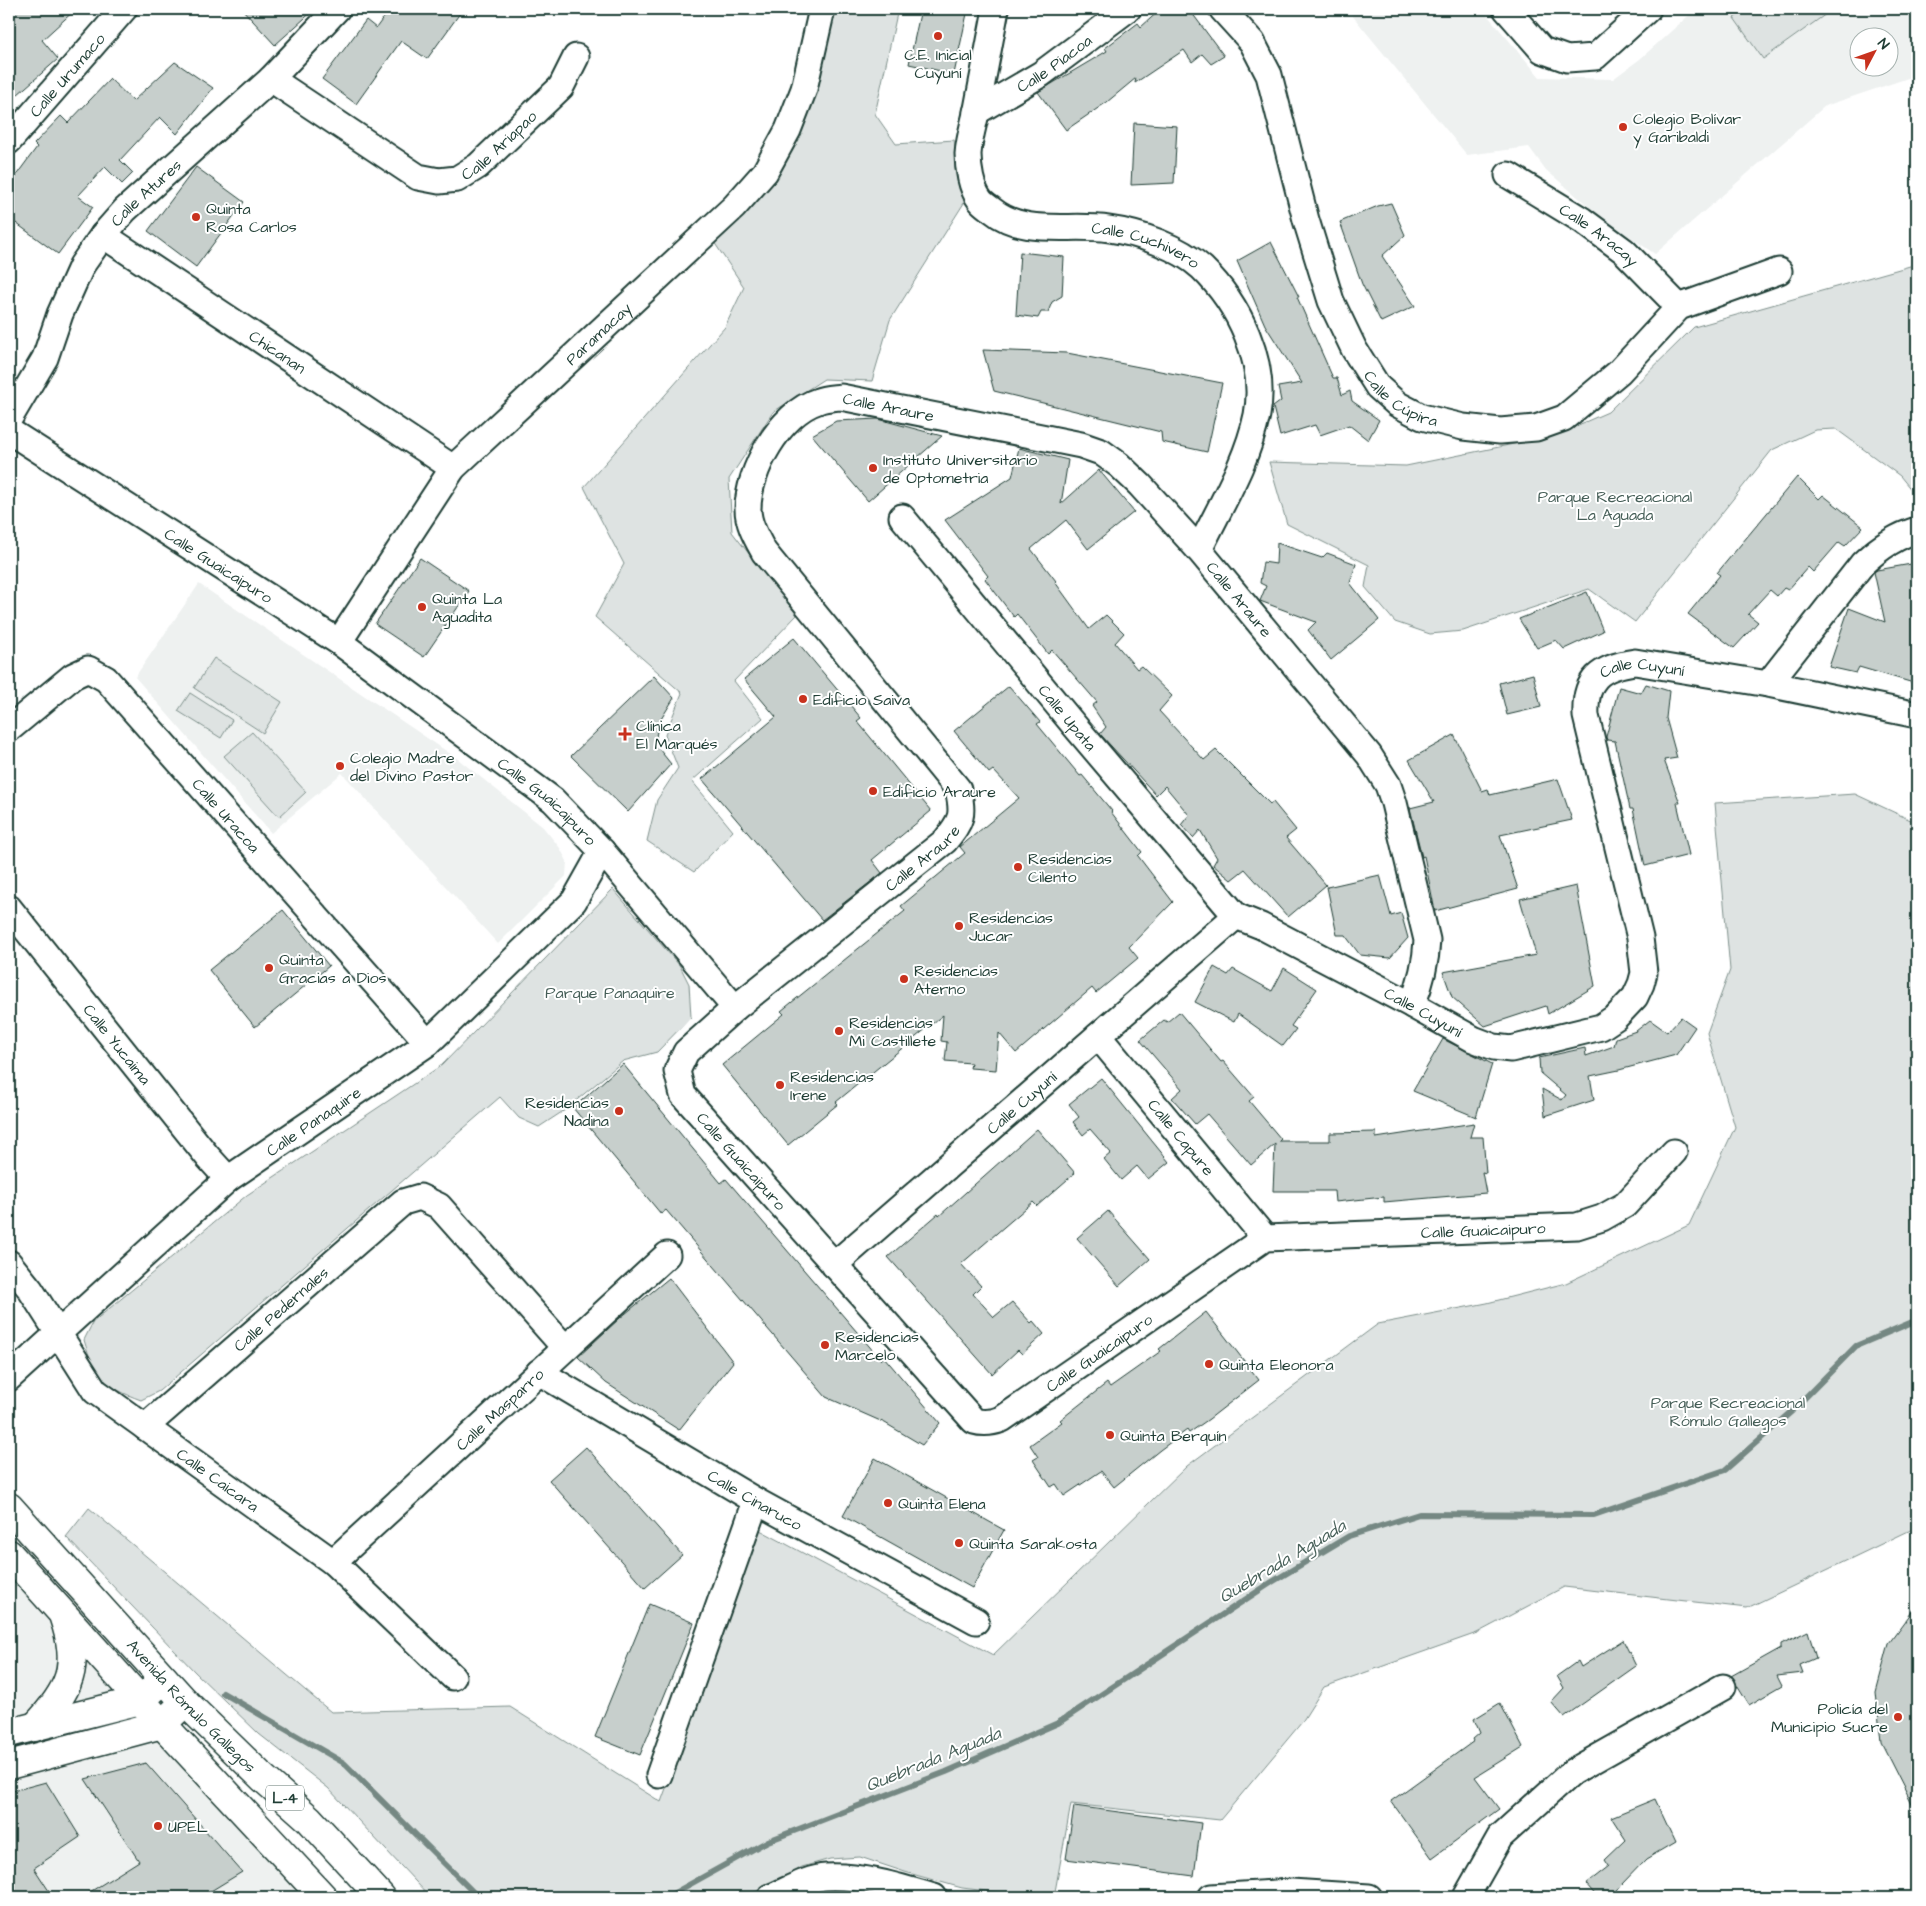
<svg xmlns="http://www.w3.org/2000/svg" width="1926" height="1906" font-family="'Architects Daughter',sans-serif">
<rect width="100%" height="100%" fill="#fff"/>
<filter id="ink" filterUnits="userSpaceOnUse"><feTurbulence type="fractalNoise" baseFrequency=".02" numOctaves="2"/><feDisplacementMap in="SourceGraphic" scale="10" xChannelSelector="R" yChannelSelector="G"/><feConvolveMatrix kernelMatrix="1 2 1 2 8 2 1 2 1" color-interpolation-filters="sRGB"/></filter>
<g filter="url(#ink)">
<path fill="#eef1f0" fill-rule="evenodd" d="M1347,9H1482L1540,77L1613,79L1640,59L1696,9H1917V75L1825,106L1655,254L1605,220L1546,170L1529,147L1467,155ZM1858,38H1888V68H1858Z
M199,584L458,759L543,827L560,848L567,861L566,876L498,944L342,773L271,833L135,677Z
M9,1562L312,1897H9Z"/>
<path fill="#dee3e2" stroke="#7e908b" d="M830,9H898L875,114L896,144L954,140L964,203L890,320L872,381L824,379L773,412L729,479L732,532L797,615L734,681L763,718L692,781L733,831L694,872L647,841L657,800L678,768L665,735L682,693L595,617L624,564L584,487L725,327L744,287L714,242L803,111Z
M1746,9H1833L1763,59L1734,18Z
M1917,264V497L1900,476L1836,429L1815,430L1772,450L1635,622L1589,589L1463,631L1430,634L1395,622L1365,587L1369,565L1287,524L1269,462L1406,466L1553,436L1608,412L1694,327Z
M214,658L282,702L263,733L194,688Z
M190,693L232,720L221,738L178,711Z
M252,732L306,792L279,817L224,756Z
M1855,794L1917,823V1527L1747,1608L1564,1587L1477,1633L1324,1687L1302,1722L1220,1820L1071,1804L1054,1897H1037L962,1888L905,1872L860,1857L830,1859L802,1867L769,1886L742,1897H430L328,1788L259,1734L195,1672L66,1537L89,1508L331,1712L510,1707L661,1802L760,1530L993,1655L1187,1466L1378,1324L1487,1303L1566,1283L1689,1225L1735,1127L1707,1033L1730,970L1715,803Z
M613,889L680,966L689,984L691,1017L657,1052L623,1061L565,1110L539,1127L519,1118L500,1097L159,1391L141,1400C105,1387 95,1377 84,1340L93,1322L247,1195L442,1065Z
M837,1891H862L883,1897H809Z"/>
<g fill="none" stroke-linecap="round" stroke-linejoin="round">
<path stroke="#758883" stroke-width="6" d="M223,1693L344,1763L478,1897
M667,1897L768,1841L946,1772L1058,1723L1272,1582L1349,1536L1419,1514L1594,1515L1725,1470L1792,1411L1856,1346L1917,1320"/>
</g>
<path fill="#c7cfcc" stroke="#1f3d34" d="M9,9H76L42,40L58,59L17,95L9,86Z
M242,9H315L275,45Z
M390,9H463L427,59L401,41L356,104L322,79L366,20L376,28Z
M921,9H968L954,74L909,64Z
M1161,9H1189L1224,56L1211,64L1202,54L1192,62L1184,50L1135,83L1136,78L1107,102L1066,130L1038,92L1107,51L1105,48L1138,23L1141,27Z
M175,62L213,88L177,134L160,117L120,160L133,173L122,184L105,167L78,196L93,207L58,254L9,218V185L37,147L34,144L61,116L68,123L110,79L133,101Z
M1134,123L1177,126L1174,183L1131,185Z
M196,167L244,202L196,267L148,231Z
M1391,203L1405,235L1382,256L1415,306L1381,322L1362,284L1340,222L1378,206Z
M1271,242L1299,297H1297L1333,378H1337L1342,395L1350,391L1352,401L1379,420L1368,440L1349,425L1320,435L1315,425L1280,436L1273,407L1281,401L1278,387L1302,383L1265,325L1237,261Z
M1020,252L1064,257L1062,296L1052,302L1048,312H1041L1038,318L1016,315Z
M983,350L1067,353L1222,383L1207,452L1162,442L1161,432L994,391Z
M878,419L942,436L868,501L812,435L836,421Z
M1019,448L1068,460L1061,504L1099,470L1134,512L1088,549L1066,520L1031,549L1056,581L1055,582L1089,629L1106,615L1124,633L1115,643L1137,669L1141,666L1172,696L1159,711L1204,760L1216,750L1270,804L1273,802L1296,830L1286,838L1326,885L1288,917L1245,869L1231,880L1213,865L1217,858L1200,830L1193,838L1181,825L1189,815L1165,786L1156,795L1100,734L1106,727L1092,706L1097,702L1052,650L1048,654L1017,614L1014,617L985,579L988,576L945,520L1012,477Z
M1797,477L1819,499L1823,495L1863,527L1845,546L1839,542L1813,572L1808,567L1788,590L1784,588L1777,596L1770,590L1748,614L1758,622L1734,648L1688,614L1720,575L1717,573Z
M1277,543L1322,558L1327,553L1356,564L1350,583L1379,620L1331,660L1308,630L1316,622L1260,601L1266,586L1260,583L1263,562L1276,564Z
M420,558L469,591L424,657L375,624Z
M1917,563V684L1859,667L1856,673L1829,667L1849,608L1885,622L1874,572L1877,570Z
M1587,592L1603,631L1564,649L1556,640L1537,648L1519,619Z
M794,638L861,718L857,721L931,811L872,860L882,873L822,920L702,779L776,717L744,679Z
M1533,674L1541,707L1507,715L1499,683Z
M654,676L674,698L658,724L655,744L671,764L628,812L571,756Z
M1646,684L1669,691L1666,718L1677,758L1664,760L1680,803H1677L1689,855L1645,866L1633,809H1630L1615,741L1607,740L1606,737L1619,687L1641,693Z
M1009,686L1040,722L1037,724L1080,776L1082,775L1112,811L1111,812L1142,852L1138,856L1173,902L1129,947L1138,958L1096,993L1092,988L1016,1053L999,1033L996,1070L970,1068L971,1063L945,1061L947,1042L941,1041L943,1015L836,1102L838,1104L788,1145L722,1065L784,1014L781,1011L905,911L901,906L965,853L960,847L1019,798L993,770L989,773L954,731Z
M1454,735L1482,791L1488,789L1490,795L1558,779L1572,820L1500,835L1518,889L1435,911L1424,856L1422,857L1410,808L1434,802L1409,760Z
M1380,875L1391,916L1401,913L1408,938L1390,958L1360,955L1345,935H1337L1327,887Z
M1576,886L1595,986L1548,1014L1546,1006L1485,1026L1452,997L1443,972L1536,955L1520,899Z
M283,910L329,966L255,1027L209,970Z
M1214,967L1228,975L1233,969L1272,991L1284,968L1317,989L1291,1026L1296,1029L1283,1046L1238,1014L1234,1022L1195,1002Z
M1179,1012L1221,1062L1223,1061L1254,1097L1249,1101L1281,1139L1279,1141H1330V1133L1376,1132V1138L1474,1123L1470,1137H1483L1486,1173L1482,1172L1486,1193L1384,1202V1197L1335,1202L1334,1191H1273L1275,1144L1251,1165L1207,1114L1195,1124L1172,1098L1182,1089L1140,1040L1164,1020L1167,1022Z
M1681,1017L1695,1027L1676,1055L1619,1070L1590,1076L1594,1100L1545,1116L1542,1089L1562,1100L1566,1095L1540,1073L1539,1058L1585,1048L1586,1056L1614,1046L1616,1038L1636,1031L1650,1020L1667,1032Z
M1443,1039L1492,1064L1476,1117L1413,1091Z
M623,1064L721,1183L726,1179L881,1360L884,1357L940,1423L922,1445L885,1423L826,1397L666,1210L661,1214L573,1108Z
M1101,1078L1169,1162L1148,1179L1137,1166L1121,1180L1104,1159L1111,1153L1090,1129L1083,1135L1073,1122L1079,1117L1069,1104Z
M1037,1129L1075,1173L1037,1206L1033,1202L961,1264L981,1286L973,1294L994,1317L1012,1302L1031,1323L1033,1321L1044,1334L1022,1354L1018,1350L992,1374L888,1257L938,1214L939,1216Z
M1108,1211L1150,1259L1119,1286L1077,1238Z
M669,1278L733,1362L679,1430L606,1383L578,1357L620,1318Z
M1206,1312L1259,1380L1209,1419L1189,1433L1187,1430L1160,1450L1114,1487L1101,1471L1064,1496L1056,1484L1051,1487L1033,1460L1038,1457L1030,1445L1062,1422L1060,1420L1107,1383L1110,1387L1161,1351L1159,1349Z
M586,1447L682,1555L645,1588L549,1480Z
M875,1458L1004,1530L972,1588L843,1516Z
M649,1604L694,1623L640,1755L595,1737Z
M1917,1605V1813L1881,1742L1876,1692L1889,1643Z
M1808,1631L1816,1658L1800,1665L1803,1673L1777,1676L1782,1686L1749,1705L1731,1676L1781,1648V1644Z
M1623,1640L1636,1666L1564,1717L1551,1702L1564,1688L1557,1676L1578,1661L1581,1667Z
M1500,1703L1523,1747L1475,1777L1499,1809L1432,1858L1391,1801L1474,1741L1473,1739L1480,1733L1474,1719Z
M146,1763L242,1872L201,1897H82L139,1861L85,1779Z
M46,1782L80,1837L34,1868L53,1897H9V1792Z
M1655,1799L1675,1842L1646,1859L1621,1885L1612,1897H1597L1586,1884L1609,1866L1605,1860L1626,1840L1611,1817Z
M1074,1806L1201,1823L1194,1876L1066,1859Z"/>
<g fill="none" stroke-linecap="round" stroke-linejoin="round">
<g stroke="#1f3d34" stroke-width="29">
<g id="minor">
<path id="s1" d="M996,9C990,42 983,76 977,109C974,123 969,139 968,154C968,168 971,188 980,200C983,204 988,207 992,210C1025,237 1070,223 1109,229C1139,233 1179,247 1202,268C1239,304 1267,362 1257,415C1247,463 1220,506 1199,550"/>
<path id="s2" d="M1222,9L1252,42L1269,75L1306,220L1331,301L1354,349L1378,387L1397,404L1422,417L1463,427L1500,431L1536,428L1564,418L1619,372L1679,307L1779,271"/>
<path d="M1506,9L1542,50L1567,59L1595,57L1648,9"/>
<path id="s3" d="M271,79L418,177L439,181L457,179L478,166L561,87L576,57"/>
<path id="s4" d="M976,112L1041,74L1128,9"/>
<path id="s5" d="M9,141L124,9"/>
<path id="s6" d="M1508,175L1582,220L1624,251L1679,307"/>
<path id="s7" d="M103,235L453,468"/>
<path id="s8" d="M9,419L45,358L60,314L82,265L103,235L125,210L271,79L337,9"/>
<path id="s9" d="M9,431L339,642L553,800L602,851L735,1008L686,1052L677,1071L683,1095L974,1421C984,1424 992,1423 1002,1419L1265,1238L1577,1226L1602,1218L1625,1205L1674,1152"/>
<path id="s10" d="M902,517L1074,725L1236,916L1261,926L1412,1005L1473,1039L1494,1047L1511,1049L1601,1027L1616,1017L1635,997L1641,984L1644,973L1640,938L1586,716C1584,679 1600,667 1635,662L1768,684L1917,715"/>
<path id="s11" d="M339,642L453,468L734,207L765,172L788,130L804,89L822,9"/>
<path d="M1768,684L1863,563C1879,548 1896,536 1917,530"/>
<path id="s12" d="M9,729L73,676L88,669L106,679L428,1043"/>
<path id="s13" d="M9,908L208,1157L228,1179"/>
<path id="s14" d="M735,1008L945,841C962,820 964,815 958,789L764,552C757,539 748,524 748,509C748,471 780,413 818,401C825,398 834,398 841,397L1081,445L1101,452L1119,465L1140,485L1199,550L1369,755L1388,785L1394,803L1427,940C1426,963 1421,983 1412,1005"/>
<path id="s15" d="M1098,1036L1265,1238"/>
<path id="s16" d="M9,1263L30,1289L95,1391L333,1562L453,1677"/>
<path id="s17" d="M834,1265L1236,916"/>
<path id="s18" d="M539,1372L756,1501L976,1621"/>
<path id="s19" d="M9,1378L228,1179L428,1043L574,901L602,851"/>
<path id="s20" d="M145,1427L403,1202L420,1197L439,1206L565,1348"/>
<path id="s21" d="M333,1562L667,1255"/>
<path d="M659,1775L756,1501"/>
<path d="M771,1897C788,1890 808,1878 826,1877C863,1875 899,1887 934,1897"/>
<path d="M1211,1897L1291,1892L1369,1897"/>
<path d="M1466,1897L1500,1837L1572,1772L1723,1687"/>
</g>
</g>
<g stroke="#1f3d34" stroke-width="31">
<path id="secondary" d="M9,1733L141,1700L164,1679
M9,1765L162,1724L185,1702"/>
</g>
<g stroke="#1f3d34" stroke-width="31">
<g id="primary">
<path id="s22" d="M9,1507L185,1702L263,1778L309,1819L381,1897"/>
<path d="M9,1554L162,1724L323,1897"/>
<path d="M35,1727C70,1690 81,1667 64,1618"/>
</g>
</g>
<use href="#minor" stroke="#fff" stroke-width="25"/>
<use href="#secondary" stroke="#fff" stroke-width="28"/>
<use href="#primary" stroke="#fff" stroke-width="28"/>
</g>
</g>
<g fill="#c8321e" stroke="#fff" stroke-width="2">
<circle cx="938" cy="36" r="5"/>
<circle cx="1623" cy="127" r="5"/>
<circle cx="196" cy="217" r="5"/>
<circle cx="873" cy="468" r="5"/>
<circle cx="422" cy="607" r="5"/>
<circle cx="803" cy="699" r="5"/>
<path d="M622.5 726.5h5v5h5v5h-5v5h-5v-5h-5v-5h5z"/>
<circle cx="340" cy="766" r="5"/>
<circle cx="873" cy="791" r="5"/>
<circle cx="1018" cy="867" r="5"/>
<circle cx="959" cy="926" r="5"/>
<circle cx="269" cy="968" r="5"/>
<circle cx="904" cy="979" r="5"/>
<circle cx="839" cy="1031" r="5"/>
<circle cx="780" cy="1085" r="5"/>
<circle cx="619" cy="1111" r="5"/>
<circle cx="825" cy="1345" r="5"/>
<circle cx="1209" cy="1364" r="5"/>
<circle cx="1110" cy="1435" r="5"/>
<circle cx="888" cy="1503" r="5"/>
<circle cx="959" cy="1543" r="5"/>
<circle cx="1898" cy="1717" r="5"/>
<circle cx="158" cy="1826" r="5"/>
</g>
<g text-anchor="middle" stroke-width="4" stroke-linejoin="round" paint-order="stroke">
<rect fill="#fff" stroke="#627771" stroke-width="1" x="266" y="1785.5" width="38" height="25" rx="4"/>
<g font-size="15" font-weight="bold" fill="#1f3d34">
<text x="285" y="1803">L-4</text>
</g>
<g font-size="16" fill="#1f3d34" stroke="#fff" text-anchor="start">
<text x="938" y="60" text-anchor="middle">C.E. Inicial<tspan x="938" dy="18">Cuyuní</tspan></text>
<text x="1633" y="124">Colegio Bolívar<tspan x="1633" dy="18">y Garibaldi</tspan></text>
<text x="206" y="214">Quinta<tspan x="206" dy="18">Rosa Carlos</tspan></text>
<text x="883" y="465">Instituto Universitario<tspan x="883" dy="18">de Optometria</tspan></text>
<text x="432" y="604">Quinta La<tspan x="432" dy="18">Aguadita</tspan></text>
<text x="813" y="705">Edificio Saiva</text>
<text x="636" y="731">Clínica<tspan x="636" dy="18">El Marqués</tspan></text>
<text x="350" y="763">Colegio Madre<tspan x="350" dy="18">del Divino Pastor</tspan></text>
<text x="883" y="797">Edificio Araure</text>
<text x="1028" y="864">Residencias<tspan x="1028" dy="18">Cilento</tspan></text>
<text x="969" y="923">Residencias<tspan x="969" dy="18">Jucar</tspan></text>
<text x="279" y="965">Quinta<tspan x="279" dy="18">Gracias a Dios</tspan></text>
<text x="914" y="976">Residencias<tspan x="914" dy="18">Aterno</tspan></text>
<text x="849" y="1028">Residencias<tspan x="849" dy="18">Mi Castillete</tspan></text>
<text x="790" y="1082">Residencias<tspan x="790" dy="18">Irene</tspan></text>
<text x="609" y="1108" text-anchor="end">Residencias<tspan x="609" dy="18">Nadina</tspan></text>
<text x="835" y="1342">Residencias<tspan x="835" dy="18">Marcelo</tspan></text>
<text x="1219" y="1370">Quinta Eleonora</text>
<text x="1120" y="1441">Quinta Berquín</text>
<text x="898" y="1509">Quinta Elena</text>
<text x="969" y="1549">Quinta Sarakosta</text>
<text x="1888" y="1714" text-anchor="end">Policía del<tspan x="1888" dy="18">Municipio Sucre</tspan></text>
<text x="168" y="1832">UPEL</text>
</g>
<g font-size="16" fill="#1f3d34" stroke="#fff">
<text dy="6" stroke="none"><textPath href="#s4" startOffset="92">Calle Piacoa</textPath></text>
<text dy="6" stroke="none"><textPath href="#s5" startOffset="88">Calle Urumaco</textPath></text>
<text dy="6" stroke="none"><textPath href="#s3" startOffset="270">Calle Ariapao</textPath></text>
<text dy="6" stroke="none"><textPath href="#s8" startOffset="268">Calle Atures</textPath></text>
<text dy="6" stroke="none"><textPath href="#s6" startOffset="109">Calle Aracay</textPath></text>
<text dy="6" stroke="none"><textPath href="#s1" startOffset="372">Calle Cuchivero</textPath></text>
<text dy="6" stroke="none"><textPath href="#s11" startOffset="406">Paramacay</textPath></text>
<text dy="6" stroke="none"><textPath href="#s7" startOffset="210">Chicanan</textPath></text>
<text dy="6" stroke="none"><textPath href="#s2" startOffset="440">Calle Cúpira</textPath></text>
<text dy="6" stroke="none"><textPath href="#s14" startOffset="885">Calle Araure</textPath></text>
<text dy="6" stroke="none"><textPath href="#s9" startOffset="249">Calle Guaicaipuro</textPath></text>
<text dy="6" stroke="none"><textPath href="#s14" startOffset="1305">Calle Araure</textPath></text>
<text dy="6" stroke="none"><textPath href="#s10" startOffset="1345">Calle Cuyuní</textPath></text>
<text dy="6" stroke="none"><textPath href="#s10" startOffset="260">Calle Upata</textPath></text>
<text dy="6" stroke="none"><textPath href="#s9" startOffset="654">Calle Guaicaipuro</textPath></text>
<text dy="6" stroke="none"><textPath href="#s12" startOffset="302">Calle Uracoa</textPath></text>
<text dy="6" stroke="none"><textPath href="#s14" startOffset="240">Calle Araure</textPath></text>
<text dy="6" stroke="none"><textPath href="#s10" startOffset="731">Calle Cuyuní</textPath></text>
<text dy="6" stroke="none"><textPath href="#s13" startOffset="174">Calle Yucaima</textPath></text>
<text dy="6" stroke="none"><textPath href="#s17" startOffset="248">Calle Cuyuní</textPath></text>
<text dy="6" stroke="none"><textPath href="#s19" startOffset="399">Calle Panaquire</textPath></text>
<text dy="6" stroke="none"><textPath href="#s15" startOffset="131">Calle Capure</textPath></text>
<text dy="6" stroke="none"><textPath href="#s9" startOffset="1134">Calle Guaicaipuro</textPath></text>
<text dy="6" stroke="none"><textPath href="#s9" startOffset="2049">Calle Guaicaipuro</textPath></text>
<text dy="6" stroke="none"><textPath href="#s20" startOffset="180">Calle Pedernales</textPath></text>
<text dy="6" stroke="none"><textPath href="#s9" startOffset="1629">Calle Guaicaipuro</textPath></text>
<text dy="6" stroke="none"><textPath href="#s21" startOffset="226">Calle Masparro</textPath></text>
<text dy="6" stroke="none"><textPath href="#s16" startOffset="306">Calle Caicara</textPath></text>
<text dy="6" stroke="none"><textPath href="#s18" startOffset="251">Calle Cinaruco</textPath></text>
<text dy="6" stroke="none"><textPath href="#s22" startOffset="270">Avenida Rómulo Gallegos</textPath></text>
</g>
<g font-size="16" fill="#455e57" stroke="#fff">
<text x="1615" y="502">Parque Recreacional<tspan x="1615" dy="18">La Aguada</tspan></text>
<text x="610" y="998">Parque Panaquire</text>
<text x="1728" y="1408">Parque Recreacional<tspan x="1728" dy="18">Rómulo Gallegos</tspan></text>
</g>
<g font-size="18" font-style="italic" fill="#4a625b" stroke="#fff">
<text transform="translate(1282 1561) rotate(-31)" y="6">Quebrada Aguada</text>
<text transform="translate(933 1759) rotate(-22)" y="6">Quebrada Aguada</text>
</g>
</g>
<rect width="1926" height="1906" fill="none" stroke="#fff" stroke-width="30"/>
<rect x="15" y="15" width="1896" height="1876" fill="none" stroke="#1f3d34" stroke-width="2" filter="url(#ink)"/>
<g transform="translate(1874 52) rotate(49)"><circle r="24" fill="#ffffff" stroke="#a5b1ae"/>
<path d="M0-4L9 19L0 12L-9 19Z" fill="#c8321e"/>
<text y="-8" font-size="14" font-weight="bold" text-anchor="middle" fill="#1f3d34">N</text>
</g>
</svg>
